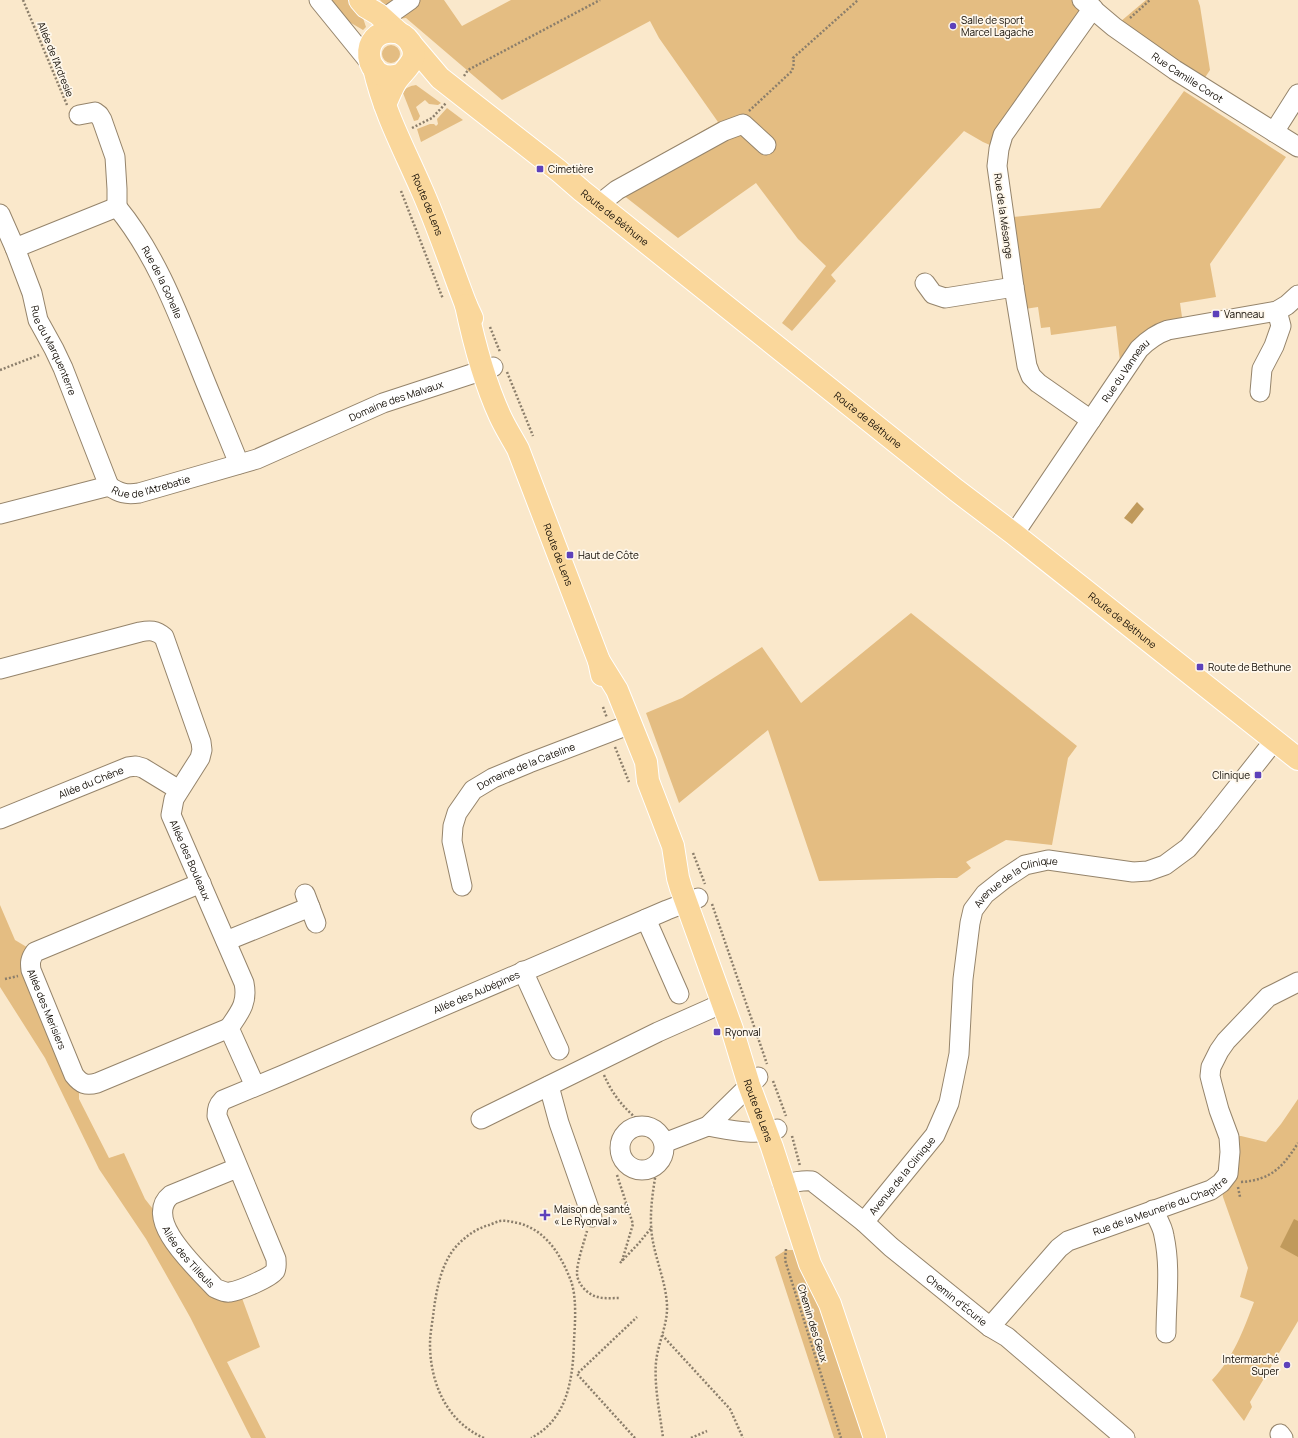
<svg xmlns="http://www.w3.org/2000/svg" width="1298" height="1438" font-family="Manrope,sans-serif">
<rect width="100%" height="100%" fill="#fae8cb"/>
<path fill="#e4bd82" d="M328,0H349L363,18L366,27L363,30L346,20Z
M380,0H444L462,26L511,0H1082L1093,8L999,149L983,142L964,131L831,275L836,281L792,331L782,323L826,266L798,239L756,183L678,238L609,184L718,122L659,38L650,21L502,100L406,18L398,19Z
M1146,0H1198L1200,6L1210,70L1200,85L1114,27Z
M382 54a9 9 0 1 1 18 0a9 9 0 1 1-18 0Z
M416,85L441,103L438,105L429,104L425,100L416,107L420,116L418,120L414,121L403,93C406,87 410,86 416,85Z
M1184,91L1286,157L1210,264L1216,297L1180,303L1182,317L1181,327L1120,361L1116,326L1051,335L1050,327L1041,328L1038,307L1018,310L1004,218L1100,208Z
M447,108L463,120L421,142L417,129L430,124H434L436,126L438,124L437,119Z
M911,613L1077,746L1068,758L1052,845L1006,840L966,862L971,868L957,878H938L819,881L768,730L679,803L646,713L682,698L762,647L801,703Z
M0,905L15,940L35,952L30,963L79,1082V1099L109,1158L124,1153L145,1199L215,1288L239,1290L260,1347L227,1362L266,1438H251L190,1317L146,1239L99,1169L45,1058L0,987Z
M1298,1099V1321L1250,1402L1252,1407L1244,1421L1212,1380C1234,1357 1243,1331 1254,1302L1240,1297L1248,1268L1223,1197L1221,1183L1229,1137L1241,1136L1266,1142L1281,1124Z
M786,1250H796L808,1271L865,1438H834L775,1257Z"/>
<path fill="#c09a5c" d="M1137,502L1144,509L1132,524L1124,518Z
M1294,1219L1298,1221V1257L1280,1247Z"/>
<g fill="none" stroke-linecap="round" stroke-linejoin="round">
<g stroke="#95846b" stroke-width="21">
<g id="minor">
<path d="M319,0L371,64"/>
<path id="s1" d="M1082,0L1114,27L1175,70L1298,147"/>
<path d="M383,19L410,0"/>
<path d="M79,115L95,112L99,115L102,120L115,157L117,189V207"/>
<path d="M1274,132L1298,94"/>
<path d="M601,206L607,198L617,190L724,131L743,124L766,145"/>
<path id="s2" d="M117,207C155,253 177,311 199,366C212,399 226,431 239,464"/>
<path id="s3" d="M0,214L15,248L32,293L38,320L54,349L63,368L109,486"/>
<path d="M15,248L117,207"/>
<path d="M925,283L933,294L945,298L1014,287"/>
<path d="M1260,392L1262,369L1274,346L1281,326L1277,311"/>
<path d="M1091,420L1038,383L1031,376L1027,366L1014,287L997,166L999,149L1003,135L1093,8"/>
<path id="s4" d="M0,514L109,486C119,493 126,495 139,493L257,459L383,403L493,367"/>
<path id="s5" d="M1014,534L1139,349C1148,340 1156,334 1168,330L1277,311L1287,305L1298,295"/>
<path id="s6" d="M0,669L140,632C150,630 156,630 164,637L201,742L202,750L200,758L174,799L171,815L244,983C248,1003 240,1012 229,1028L255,1086"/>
<path id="s7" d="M0,819L128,767L136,766L143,768L179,790"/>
<path id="s8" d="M201,883L35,952C30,959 30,963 31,970L74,1075C81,1084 86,1086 97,1083L229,1028"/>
<path id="s9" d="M462,886L452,841L453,826L457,813L473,790L493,778L529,763L631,724"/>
<path d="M305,894L316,923"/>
<path d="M646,919L679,994"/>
<path d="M226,941L310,907"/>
<path d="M523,971L559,1050"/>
<path d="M549,1086L559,1123L592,1217"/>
<path d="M481,1119L658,1032L712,1008L722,1001"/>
<circle cx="642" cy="1148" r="22"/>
<path d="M708,1126C731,1130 755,1136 777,1129"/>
<path d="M664,1143L708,1126L758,1077"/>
<path id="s10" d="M237,1168L171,1195C141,1219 198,1269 215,1288C220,1290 224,1293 230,1292C239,1291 270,1278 275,1271C277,1267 276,1263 276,1259L217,1116C217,1109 218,1105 223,1100L283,1075L667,910L698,898"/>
<path id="s11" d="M783,1185C794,1182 802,1180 812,1181L864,1222L891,1247L990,1327L1007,1337L1125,1438"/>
<path d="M1153,1210C1157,1218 1163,1227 1164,1236C1171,1268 1166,1301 1166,1333"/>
<path id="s12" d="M864,1222L935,1135L949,1103L959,1054L963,979L970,923L973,910L985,894L1004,879L1025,865L1048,860L1133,872L1148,871L1165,865L1188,848L1209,823L1274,741"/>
<path id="s13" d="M990,1327L1059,1248L1068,1241L1211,1190L1221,1183L1228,1174L1230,1152L1229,1137L1219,1110L1212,1084L1210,1076L1211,1067L1219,1051L1226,1041L1268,997L1298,982"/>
<path d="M1280,1434L1283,1438"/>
</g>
</g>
<g stroke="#fff" stroke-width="24">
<g id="major">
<path d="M360,0L366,7L378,14L398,32"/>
<path id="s14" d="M412,45L440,78L559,171L582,191L956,490L1014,534L1298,759"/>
<path id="s15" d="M374,68C384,112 403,147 421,188C438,226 451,266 466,305L472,318"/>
<path d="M385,105C388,98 391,90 395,83C403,69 422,61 410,42C406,36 401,33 395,32C357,27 362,89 402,74"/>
<path id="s16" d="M466,305C474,343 484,381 500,416C505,427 512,438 518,449L599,661L602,675"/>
<path id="s17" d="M599,661L617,690L646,762L648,781L673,846L678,878L681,888L732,1029L749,1085L772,1147L810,1264L830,1304L875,1438"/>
</g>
</g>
<path stroke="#8b7e6b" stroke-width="2.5" stroke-dasharray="2 2" stroke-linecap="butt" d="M23,0L67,105
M1130,18L1150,0
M464,76L468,70L600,0
M749,111L792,71L794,63L793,58L858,0
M412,128L432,118L446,103
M401,191L443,299
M490,327L500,352
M0,370L39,355
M507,372L533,436
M603,707L607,718
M615,747L629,782
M693,853L705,884
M712,904L767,1064
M5,979L18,976
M604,1075C614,1098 626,1110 645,1126
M773,1081L786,1116
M792,1136L800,1166
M657,1166C653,1191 648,1217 653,1242C657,1263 666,1284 667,1305C668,1324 658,1343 656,1362C654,1387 660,1413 663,1438
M617,1175L633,1224L622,1261
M1241,1182C1271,1180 1283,1167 1298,1143
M1238,1187L1240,1197
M606,1212L626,1204
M587,1231C584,1242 577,1262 577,1273C577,1284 588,1295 598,1297C605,1299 613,1298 620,1298
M786,1249L785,1260L841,1438
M620,1263L639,1243L652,1227
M662,1335L730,1409L743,1438
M484,1438C447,1422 430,1383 430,1344C430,1332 433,1320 434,1308C437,1288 441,1266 454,1249C463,1238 475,1229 489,1225C492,1224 496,1222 500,1221C506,1220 512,1222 518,1223C546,1230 561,1255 571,1281C577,1298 575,1323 574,1341C573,1378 568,1419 531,1438
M635,1438L577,1374L637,1317
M691,1438L707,1431"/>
<use href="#minor" stroke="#fff" stroke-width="19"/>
<use href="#major" stroke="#fad79b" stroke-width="22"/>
</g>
<g fill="#5d41ba" stroke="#fef7eb" stroke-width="1.5">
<circle cx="953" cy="26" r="4"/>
<rect x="536" y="165" width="8" height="8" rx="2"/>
<rect x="1212" y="310" width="8" height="8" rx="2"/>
<rect x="566" y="551" width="8" height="8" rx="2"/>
<rect x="1196" y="663" width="8" height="8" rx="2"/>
<rect x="1254" y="771" width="8" height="8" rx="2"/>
<rect x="713" y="1028" width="8" height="8" rx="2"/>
<path d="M543 1209h4v4h4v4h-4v4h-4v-4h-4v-4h4z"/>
<circle cx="1287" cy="1365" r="4"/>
</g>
<g text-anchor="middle" stroke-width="3.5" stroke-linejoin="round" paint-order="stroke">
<g font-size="10" fill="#110b03" stroke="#fef7eb" text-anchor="start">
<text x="961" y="24">Salle de sport<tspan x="961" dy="12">Marcel Lagache</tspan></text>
<text x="548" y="173">Cimetière</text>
<text x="1224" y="318">Vanneau</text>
<text x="578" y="559">Haut de Côte</text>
<text x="1208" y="671">Route de Bethune</text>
<text x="1250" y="779" text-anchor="end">Clinique</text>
<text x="725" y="1036">Ryonval</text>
<text x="554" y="1213">Maison de santé<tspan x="554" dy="12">« Le Ryonval »</tspan></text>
<text x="1279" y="1363" text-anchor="end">Intermarché<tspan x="1279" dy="12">Super</tspan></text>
</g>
<g font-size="10" fill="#110b03" stroke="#fef7eb">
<text transform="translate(56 59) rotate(68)" y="4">Allée de l'Ardresie</text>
<text dy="4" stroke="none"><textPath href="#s1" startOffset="131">Rue Camille Corot</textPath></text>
<text dy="4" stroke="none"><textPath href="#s15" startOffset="147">Route de Lens</textPath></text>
<text transform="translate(1004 216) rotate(82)" y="4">Rue de la Mésange</text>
<text dy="4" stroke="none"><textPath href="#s14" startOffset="267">Route de Béthune</textPath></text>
<text dy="4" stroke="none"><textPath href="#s2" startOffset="88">Rue de la Gohelle</textPath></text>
<text dy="4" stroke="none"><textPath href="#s3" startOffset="147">Rue du Marquenterre</textPath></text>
<text dy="4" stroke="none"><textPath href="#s5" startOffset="198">Rue du Vanneau</textPath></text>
<text dy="4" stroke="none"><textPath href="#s4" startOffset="418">Domaine des Malvaux</textPath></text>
<text dy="4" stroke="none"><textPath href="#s14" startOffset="591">Route de Béthune</textPath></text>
<text dy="4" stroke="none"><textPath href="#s4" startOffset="157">Rue de l'Atrebatie</textPath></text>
<text dy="4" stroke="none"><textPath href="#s16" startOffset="267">Route de Lens</textPath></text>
<text dy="4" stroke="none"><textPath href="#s14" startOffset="915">Route de Béthune</textPath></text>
<text dy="4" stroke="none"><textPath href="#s9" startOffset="161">Domaine de la Cateline</textPath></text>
<text dy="4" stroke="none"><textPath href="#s7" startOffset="98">Allée du Chêne</textPath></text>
<text dy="4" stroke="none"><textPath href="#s6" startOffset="412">Allée des Bouleaux</textPath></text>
<text dy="4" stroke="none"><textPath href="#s12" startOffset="396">Avenue de la Clinique</textPath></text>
<text dy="4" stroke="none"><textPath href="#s10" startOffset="711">Allée des Aubépines</textPath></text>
<text dy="4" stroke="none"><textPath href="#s8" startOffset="241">Allée des Merisiers</textPath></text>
<text dy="4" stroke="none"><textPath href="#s17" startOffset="479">Route de Lens</textPath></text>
<text dy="4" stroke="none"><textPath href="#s12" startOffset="60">Avenue de la Clinique</textPath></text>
<text dy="4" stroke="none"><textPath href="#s13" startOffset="215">Rue de la Meunerie du Chapitre</textPath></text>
<text dy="4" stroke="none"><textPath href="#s10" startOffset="144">Allée des Tilleuls</textPath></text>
<text dy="4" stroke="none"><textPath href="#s11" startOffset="217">Chemin d'Écurie</textPath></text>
<text transform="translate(813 1323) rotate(73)" y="4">Chemin des Geux</text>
</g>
</g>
</svg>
